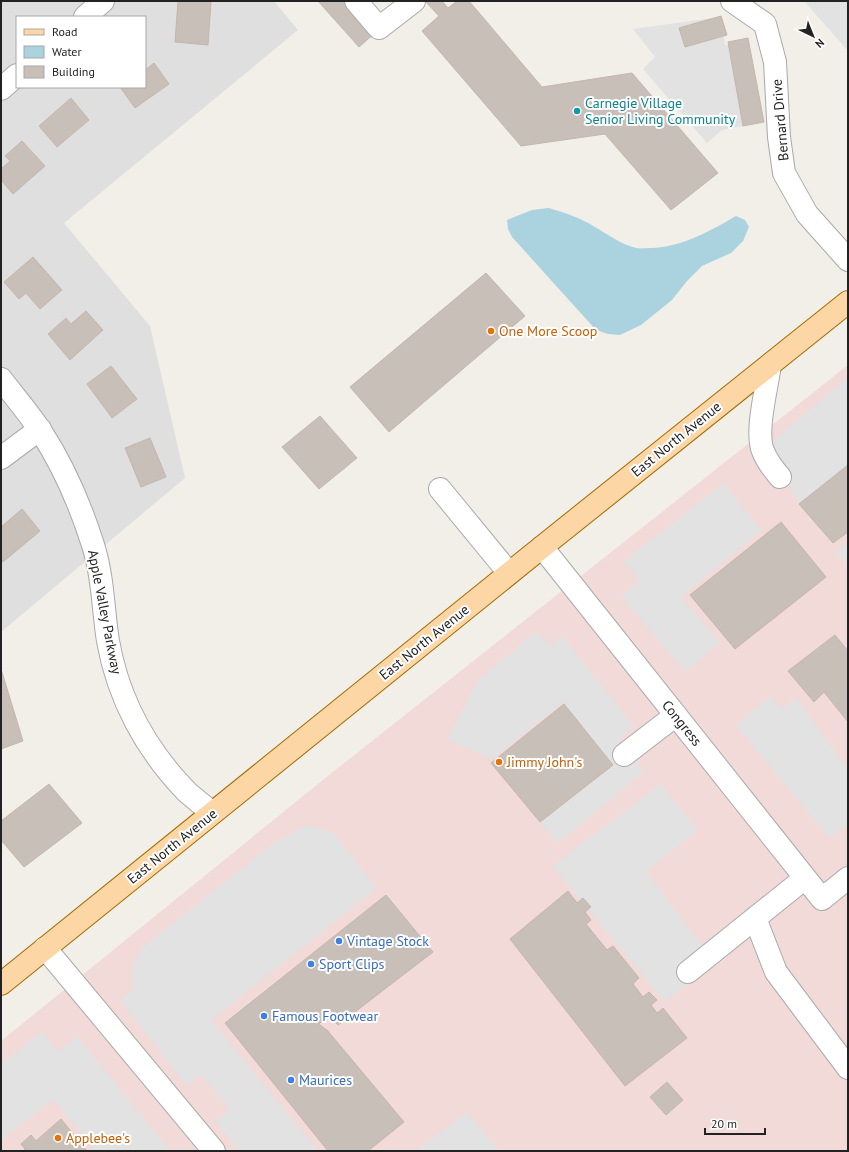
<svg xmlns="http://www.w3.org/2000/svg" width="849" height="1152" font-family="'PT Sans',sans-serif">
<rect width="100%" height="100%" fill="#f2efe9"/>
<path fill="#e0dfdf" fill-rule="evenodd" d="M1,1H274L298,30L64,223L150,326L185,478L1,632ZM17,17H145V87H17Z"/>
<path fill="#f2dad9" d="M848,365V1151H1V1041L329,775Z"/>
<path fill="#e2e2e2" d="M804,1H848V51Z
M721,17L725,45L747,42L762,122L722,130L707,143L643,69L655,57L633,29Z
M848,377V465L799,504L769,445Z
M724,483L761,531L681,597L720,643L685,672L621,596L640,581L624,561Z
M848,542V566L836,552Z
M536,631L550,646L562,635L633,726L619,738L643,772L558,843L540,822L613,765L563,702L491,760L486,756L447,740L478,680Z
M770,696L782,710L795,697L848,769V824L830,839L736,725Z
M661,784L698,830L646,872L715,962L665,1002L552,866Z
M308,825L333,833L377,888L211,1020L318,1151H239L215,1121L230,1109L201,1075L186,1085L120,1000L134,989L131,979L133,964L141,949L275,842Z
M43,1031L58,1052L77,1036L170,1151H95L53,1099L1,1141V1064Z
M466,1112L500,1151H416Z"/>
<path fill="#aad3df" d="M549,208C565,213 581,218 595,227C608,235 621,244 636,248C640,249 646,248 651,248C682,247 710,231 736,216L745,220L749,227L743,241L731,253L702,266L687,281L672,300L641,325L620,335L608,334L596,330L512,237L508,229L507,220L532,210Z"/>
<path fill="#c7bfb8" stroke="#c4b6ab" d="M178,1H211L208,45L175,42Z
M318,1H349L376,32L359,47Z
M425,1H442L448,8L457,1H469L542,87L632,73L718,173L671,210L605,134L521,146L422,31L439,16Z
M721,16L727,35L685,47L679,28Z
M748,38L764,122L743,126L728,42Z
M154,63L169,84L135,108L120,87H145V70Z
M71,98L89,120L57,147L39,126Z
M22,141L45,166L13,194L1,180V169L10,161L5,156Z
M33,257L62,290L40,309L26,293L19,299L4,282Z
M486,273L525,316L389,432L350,387Z
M86,311L103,330L70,360L48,334L66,318L71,324Z
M111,366L137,399L112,418L87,384Z
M320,416L357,458L319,489L282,447Z
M150,438L166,477L141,487L125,448Z
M848,465V532L833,543L799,504Z
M22,509L40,531L3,562L1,560V527Z
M781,522L826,577L735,649L690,595Z
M835,635L848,651V722L824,692L814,702L788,671Z
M1,669L23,741L1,749Z
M564,704L613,765L540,822L491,763Z
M49,784L82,823L24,867L1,840V821Z
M568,891L577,903L583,898L591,907L585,912L591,920L586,924L607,950L613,946L639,978L633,984L643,997L649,992L657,1000L651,1005L657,1013L663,1008L687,1038L625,1086L510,939Z
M386,895L433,952L338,1025L328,1015L319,1024L325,1029L327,1030L404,1122L368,1151H328L225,1023Z
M667,1082L683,1100L666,1115L650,1097Z
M61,1119L87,1151H23L25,1149L21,1144L31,1135L36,1141Z"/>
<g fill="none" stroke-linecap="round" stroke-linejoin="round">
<g stroke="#a9a9a9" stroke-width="24">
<path id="minor" d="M356,1L379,28L414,1
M732,1L765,24L775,62L779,137L784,173L807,214L848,260
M85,17L103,1
M1,89L17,75
M770,365C767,387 755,432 763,451C767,461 773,469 780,477
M1,379C14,396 28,412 40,430C63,465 80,504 93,545C103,576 103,609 108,641C118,698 146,750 187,792C195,799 204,806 212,813
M1,458L40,429
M440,489L509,573
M542,547L822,899L848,878
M624,755L676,715
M755,918L776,972L848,1068
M45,948L214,1151
M688,972L805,878"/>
</g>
<g stroke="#a06b00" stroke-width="24">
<path id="major" d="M1,984L542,547L848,302"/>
</g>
<use href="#minor" stroke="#fff" stroke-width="22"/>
<use href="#major" stroke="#fcd6a4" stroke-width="22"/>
</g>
<circle fill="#0f9aa8" stroke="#fff" stroke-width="1.5" cx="577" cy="111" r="4"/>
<g fill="#e8710a" stroke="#fff" stroke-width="1.5">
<circle cx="491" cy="331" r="4"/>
<circle cx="499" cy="762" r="4"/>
<circle cx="58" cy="1138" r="4"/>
</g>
<g fill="#3f7fe0" stroke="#fff" stroke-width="1.5">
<circle cx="339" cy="941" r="4"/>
<circle cx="311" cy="964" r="4"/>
<circle cx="264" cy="1016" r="4"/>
<circle cx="291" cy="1080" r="4"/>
</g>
<g text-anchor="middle" stroke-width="4" stroke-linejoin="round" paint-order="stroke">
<g font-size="14" fill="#0d838f" stroke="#fff" text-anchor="start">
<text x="585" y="108">Carnegie Village<tspan x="585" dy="16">Senior Living Community</tspan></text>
</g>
<g font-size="14" fill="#222" stroke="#fff">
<text transform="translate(780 120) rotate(-95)" y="5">Bernard Drive</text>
<text transform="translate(676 439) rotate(-39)" y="5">East North Avenue</text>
<text transform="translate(105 612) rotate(79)" y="5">Apple Valley Parkway</text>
<text transform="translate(424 642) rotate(-39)" y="5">East North Avenue</text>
<text transform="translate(682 723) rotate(51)" y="5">Congress</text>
<text transform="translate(172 846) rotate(-39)" y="5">East North Avenue</text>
</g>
<g font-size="14" fill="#c56008" stroke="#fff" text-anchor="start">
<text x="499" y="336">One More Scoop</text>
<text x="507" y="767">Jimmy John's</text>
<text x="66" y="1143">Applebee's</text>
</g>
<g font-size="14" fill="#366cbe" stroke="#fff" text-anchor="start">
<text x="347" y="946">Vintage Stock</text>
<text x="319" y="969">Sport Clips</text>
<text x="272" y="1021">Famous Footwear</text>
<text x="299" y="1085">Maurices</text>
</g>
</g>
<rect width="849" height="1152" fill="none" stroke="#222222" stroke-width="4"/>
<rect x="16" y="16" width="130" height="72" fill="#ffffff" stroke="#a7a7a7"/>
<rect x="24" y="29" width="20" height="6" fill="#fcd6a4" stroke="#a7a7a7"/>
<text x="52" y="36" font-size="12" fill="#222222">Road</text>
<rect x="24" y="46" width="20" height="12" fill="#aad3df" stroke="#a7a7a7"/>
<text x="52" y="56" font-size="12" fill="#222222">Water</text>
<rect x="24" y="66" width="20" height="12" fill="#c7bfb8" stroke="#a7a7a7"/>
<text x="52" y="76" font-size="12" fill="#222222">Building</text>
<g transform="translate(813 36) rotate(137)" stroke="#ffffff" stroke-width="3" paint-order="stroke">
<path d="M0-3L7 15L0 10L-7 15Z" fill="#222222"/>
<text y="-6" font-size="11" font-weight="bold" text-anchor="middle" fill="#222222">N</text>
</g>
<path d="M705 1128v6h60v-6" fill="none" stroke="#222222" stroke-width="2"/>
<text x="711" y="1128" font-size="12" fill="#222222" stroke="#ffffff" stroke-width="3" paint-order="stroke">20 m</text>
</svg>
